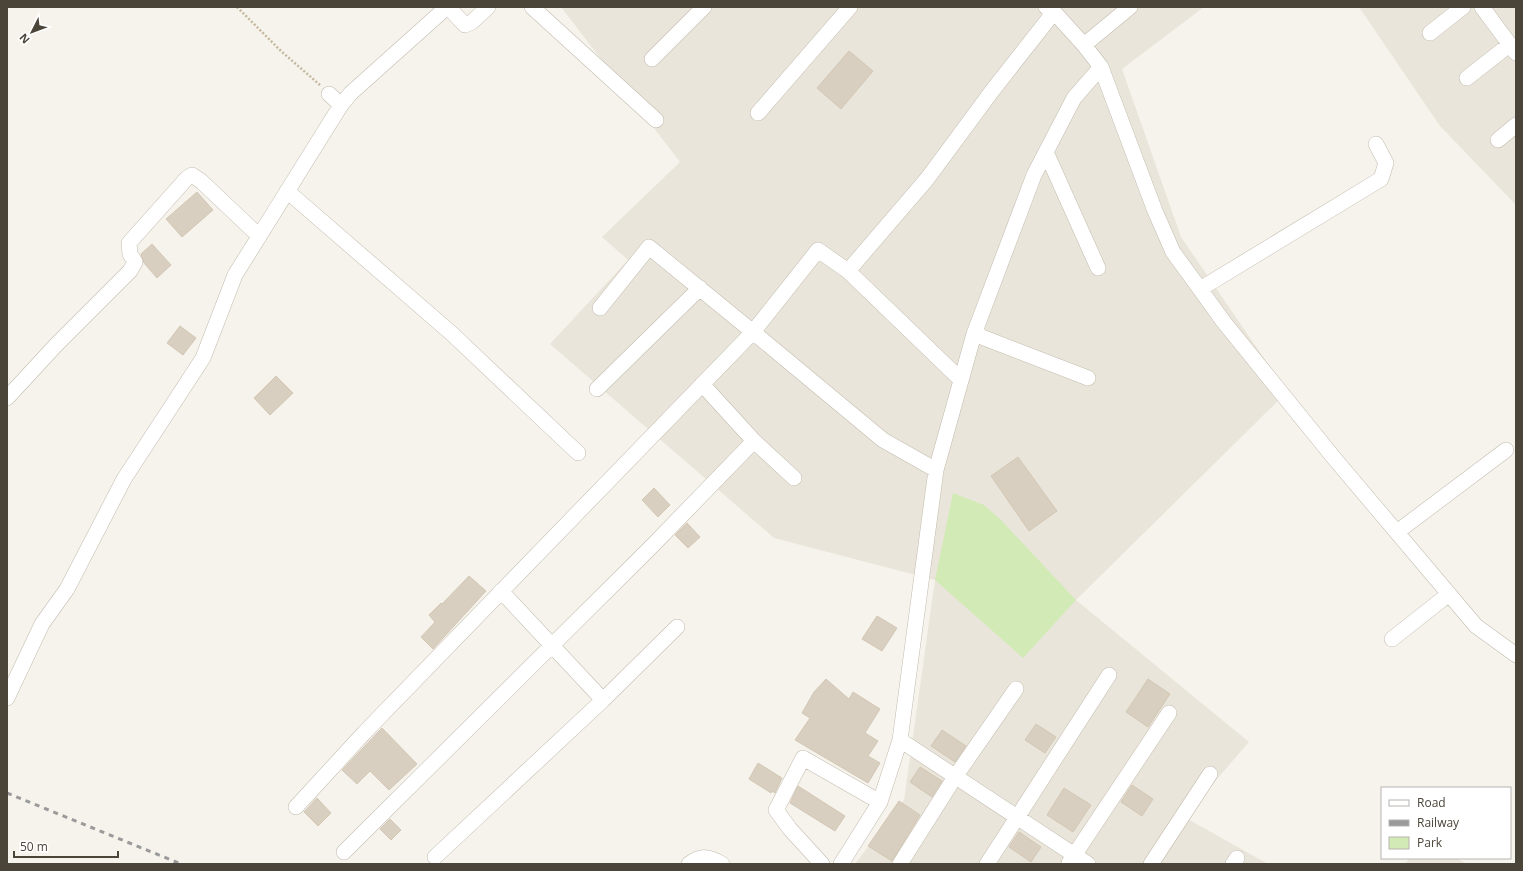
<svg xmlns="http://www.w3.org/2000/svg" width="1523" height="871" font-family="'Open Sans',sans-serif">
<rect width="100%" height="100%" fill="#f6f3ec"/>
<path fill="#eae5da" d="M561,7H1204L1122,69L1181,237L1287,392L1076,600L1249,742L1184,817L1268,864H855L904,800L935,580L774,538L550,344L628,260L602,237L680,162Z
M1359,7H1516V205L1440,126Z
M1410,858H1456L1467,864H1405Z"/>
<path fill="#d2eab5" d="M953,493L984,505L1000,519L1076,600L1023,658L935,580Z"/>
<path fill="#d8cfc1" stroke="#d3c7b4" d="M849,51L873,71L841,109L817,88Z
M197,192L213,210L182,237L166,219Z
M152,244L171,265L157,278L144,263L141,254Z
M180,326L196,338L183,355L167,343Z
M276,376L293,393L270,415L254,398Z
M1018,457L1057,511L1029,531L991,476Z
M654,488L670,505L658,517L642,500Z
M687,523L700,537L688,548L675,535Z
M469,576L486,591L433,649L421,637L435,622L429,615L441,603L442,604Z
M877,616L897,628L882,651L862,639Z
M826,679L849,699L853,692L880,709L865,733L878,741L868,756L880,763L868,783L795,740L810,718L802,713L814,692Z
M1148,679L1170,694L1148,727L1126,712Z
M1036,724L1056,737L1045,753L1025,740Z
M382,728L417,764L389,790L370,771L357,784L342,770Z
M942,730L966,746L955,762L931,746Z
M758,763L782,778L775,793L772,791L771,793L749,779Z
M920,767L942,781L932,797L910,782Z
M1132,785L1153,799L1142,816L1121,802Z
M798,786L845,816L835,831L790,803Z
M1064,788L1091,805L1073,832L1047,815Z
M317,798L331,813L318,826L304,812Z
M899,801L920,815L892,861L868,846Z
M390,819L401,830L391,840L380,829Z
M1019,832L1041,847L1031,862L1009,847Z"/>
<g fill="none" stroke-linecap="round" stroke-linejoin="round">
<g stroke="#c2bbae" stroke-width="16">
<path id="minor" d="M448,7L465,25L472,22L488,7
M532,7L656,120
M1046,7L1054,12L1084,45L1101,67L1155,211L1173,252L1200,289L1223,321L1334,458L1476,626L1516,655
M1482,7L1516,53
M1430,33L1463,7
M1084,45L1130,7
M652,59L704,7
M1467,78L1509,45
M329,94L341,105L351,93L447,7
M758,113L850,7
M1498,140L1516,125
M1046,152L1098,268
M287,191L450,332L578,453
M848,271L960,379
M1200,289L1381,179L1386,163L1376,144
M974,334L1088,378
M702,384L754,441L794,478
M597,389L700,288
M7,398L56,345L130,271L135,262L130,254L129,243L187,178L192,175L201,181L259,236
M936,470L883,440L753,332L818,250L848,271L927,179L992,91L1054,12
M1397,532L1506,450
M1392,639L1449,594
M7,698L42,624L67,589L124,479L203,358L235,275L341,105
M603,700L677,627
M900,740L1088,864
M296,807L364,733L753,332L649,247L600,308
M344,852L652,546L754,441
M435,857L603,700L501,591
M1069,863L1169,713
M689,864C701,855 709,856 722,864
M822,864L790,829L776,810L803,758L880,802
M841,864L880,802L900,740L936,470L974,334L1034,175L1074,98L1101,67
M900,864L955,777L1016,689
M987,864L1109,675
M1151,864L1210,774
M1233,864L1237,858"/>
</g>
<path stroke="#c4b79f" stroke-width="2.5" stroke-dasharray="2 2" stroke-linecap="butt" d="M237,7L282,52L320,85"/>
<use href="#minor" stroke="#fff" stroke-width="15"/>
<path stroke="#9a9a9a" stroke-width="3" stroke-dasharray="5 5" stroke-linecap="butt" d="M7,793L181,864"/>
</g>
<rect width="1523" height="871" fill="none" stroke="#4b4439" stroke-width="16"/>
<rect x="1381" y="787" width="130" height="72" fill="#ffffff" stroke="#b7b4b0"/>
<rect x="1389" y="800" width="20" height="6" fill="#ffffff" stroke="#b7b4b0"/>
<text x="1417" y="807" font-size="12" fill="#4b4439">Road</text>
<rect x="1389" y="820" width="20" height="6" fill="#9a9a9a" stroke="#b7b4b0"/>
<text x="1417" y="827" font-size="12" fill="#4b4439">Railway</text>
<rect x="1389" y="837" width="20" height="12" fill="#d2eab5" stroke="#b7b4b0"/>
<text x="1417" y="847" font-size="12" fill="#4b4439">Park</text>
<g transform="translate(32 32) rotate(228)" stroke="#ffffff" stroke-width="3" paint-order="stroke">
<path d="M0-3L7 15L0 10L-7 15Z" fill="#4b4439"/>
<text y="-6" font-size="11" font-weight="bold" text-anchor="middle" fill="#4b4439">N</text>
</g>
<path d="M14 851v6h104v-6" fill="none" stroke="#4b4439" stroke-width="2"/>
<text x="20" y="851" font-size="12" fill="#4b4439" stroke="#ffffff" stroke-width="3" paint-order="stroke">50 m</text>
</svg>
